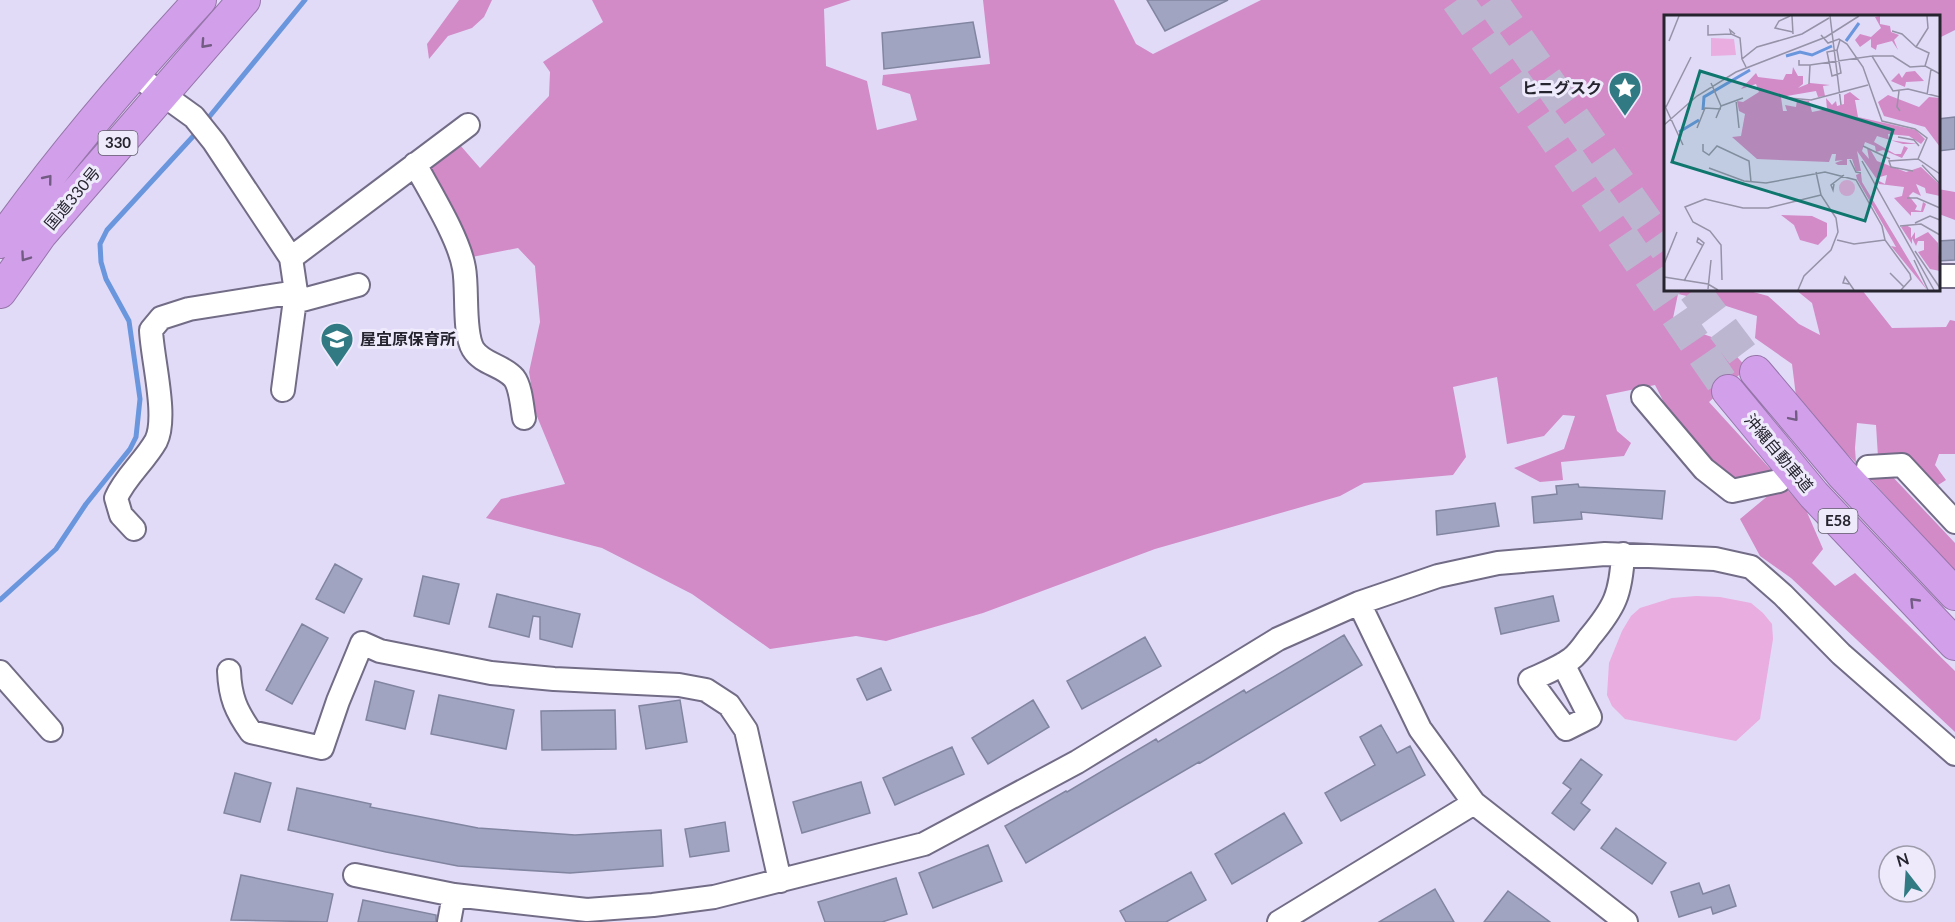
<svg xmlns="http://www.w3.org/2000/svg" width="1955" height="922" font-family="Lato,'Noto Sans JP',sans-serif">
<rect width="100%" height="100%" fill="#e1dbf8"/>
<path fill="#e9addf" d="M1696,596L1720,597L1751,603L1763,613L1772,624L1773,639L1760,719L1736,741L1625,719L1612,706L1607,695L1609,663L1622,631L1631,616L1640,608L1672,598Z"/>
<path fill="#d28bc7" d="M459,0H492L484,17L472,28L448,36L429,59L427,44Z
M592,0H851L824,9L826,66L867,81L877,130L917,120L910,94L882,85L883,75L990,64L983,0H1114L1136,44L1153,54L1261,0H1955V30L1939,38L1938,16H1666V290H1746L1768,296L1799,324L1820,335L1812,303L1796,290H1862L1892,328L1946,327L1950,320L1955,321V454H1939L1935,465L1946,480L1935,487L1878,457L1876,425L1857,423L1855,448L1856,463L1797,404L1792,364L1755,338L1757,316L1714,302L1678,294L1672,323L1723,341L1747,368L1709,402L1773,472L1731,485L1672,418L1655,385L1606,395L1617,431L1631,443L1624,456L1561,462L1563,480L1540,482L1514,468L1564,449L1575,416L1563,415L1544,436L1507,444L1497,377L1453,387L1466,457L1453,475L1364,483L1340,496L1155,549L983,613L886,641L856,636L770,649L692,594L602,548L486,518L501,499L565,484L536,414L529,372L540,322L535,266L518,248L472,257L426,169L460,145L480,168L549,96L550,72L543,62L603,22Z
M1938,189L1955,192V220L1939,214Z
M1890,474L1955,543V573L1867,475Z
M1782,484L1806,510L1823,549L1812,563L1835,586L1855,573L1955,671V732L1791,578L1760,556L1740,519Z"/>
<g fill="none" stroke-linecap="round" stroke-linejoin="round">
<path stroke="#6a96dd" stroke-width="5" d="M205,122L305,0
M0,600L56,549L86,504L130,449L136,437L140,399L129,321L106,279L101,262L100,244L107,230L198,131"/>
</g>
<path fill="#a0a4c0" stroke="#8185a0" stroke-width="1.5" d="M1147,0H1228L1165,31Z
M973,22L980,57L884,69L882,33Z
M1955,117V149L1938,151V119Z
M1955,240V260L1938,261V241Z
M1578,484L1579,487L1665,491L1662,519L1581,512L1582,519L1534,523L1532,497L1557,494L1556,486Z
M1495,503L1499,526L1437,535L1436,511Z
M335,564L362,579L344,613L316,599Z
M423,576L459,584L449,624L414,616Z
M497,594L580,614L572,647L540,639V617L533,616L529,637L489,627Z
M1553,596L1559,621L1501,634L1495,608Z
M302,624L328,638L292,704L266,690Z
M1344,635L1362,665L1200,763L1199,762L1026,863L1005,826L1066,791L1067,792L1156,739L1158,742L1244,690L1246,693Z
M1145,637L1161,666L1082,709L1067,681Z
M881,668L891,690L867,700L857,679Z
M375,681L414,691L405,729L366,720Z
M439,695L514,710L506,749L431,734Z
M680,700L687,742L646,749L639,706Z
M1033,700L1049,727L988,764L972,738Z
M615,710L616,749L542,750L541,711Z
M1381,725L1397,753L1410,746L1425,775L1341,821L1325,793L1375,765L1360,737Z
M952,747L964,774L895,805L883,778Z
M1581,759L1602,775L1581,803L1590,810L1574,830L1552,813L1571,789L1563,783Z
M235,773L271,783L260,822L224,813Z
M861,782L870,813L802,833L793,802Z
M297,788L371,804L370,807L478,828L575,835L661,830L663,866L570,873L458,866L386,852L288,830Z
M1284,813L1302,843L1232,884L1215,854Z
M725,822L729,851L690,857L685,829Z
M1616,828L1666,863L1652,884L1601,848Z
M988,845L1002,881L933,908L919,873Z
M1191,872L1206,900L1166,922H1126L1120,911Z
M241,875L333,894L327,922L231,920Z
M896,878L907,914L882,922H825L818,902Z
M1699,883L1703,894L1729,885L1736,906L1713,914L1711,907L1679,917L1671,892Z
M1435,889L1454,922H1379Z
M1508,891L1550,922H1484Z
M363,900L436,915V922H358Z"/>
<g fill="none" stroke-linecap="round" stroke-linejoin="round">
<path stroke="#bcb6d0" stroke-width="32" stroke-dasharray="32 16" stroke-linecap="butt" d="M1457,0L1550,131L1728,391
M1491,0L1666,249
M1694,290L1756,372"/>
<g stroke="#736c86" stroke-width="26">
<path id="minor" d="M133,73L194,117L214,142L291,258L296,292L283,390
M415,164C430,192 459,238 464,268C468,289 463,332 473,349C482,364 503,365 514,378C521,387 522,407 524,418
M291,258L468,125
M1938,276H1955
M295,302L358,285
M1643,397L1704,469L1732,491L1779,481
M1868,467L1902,465L1955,522
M134,529L121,515L116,498C125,477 144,462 156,441C168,417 152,358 151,330L161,318L189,309L296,292
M1359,603L1420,729L1474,803L1626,922
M1563,664L1590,717L1566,729L1530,680C1543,674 1559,668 1571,659C1578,654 1584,645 1589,638C1615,607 1621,594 1623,554
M229,671C230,697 236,711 251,732L322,748L338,701L362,643L380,651L491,673L554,679L679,685L706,690L729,705L746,730L780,881
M0,672L51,730
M355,875L454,895L587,910L653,905L714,897L924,844L1077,762L1278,639L1359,603L1438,576L1498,563L1605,554L1715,559L1751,567L1783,595L1841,654L1955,754
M449,922L454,895
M1279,922L1474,803"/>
</g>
<g stroke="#9675a9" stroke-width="34">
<path id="highway" d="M0,242C60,157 129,77 200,0
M0,292L41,234L244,0
M1756,372L1842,474L1955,594
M1728,391L1814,495L1955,644"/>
</g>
<use href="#minor" stroke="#fff" stroke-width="22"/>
<use href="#highway" stroke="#d2a0eb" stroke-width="32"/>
</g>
<defs><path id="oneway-chevron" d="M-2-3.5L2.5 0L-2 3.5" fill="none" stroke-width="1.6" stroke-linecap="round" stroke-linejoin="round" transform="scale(1.5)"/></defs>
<g stroke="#735c83">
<use href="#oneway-chevron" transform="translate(205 44) rotate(132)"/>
<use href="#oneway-chevron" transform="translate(48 179) rotate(-51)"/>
<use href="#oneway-chevron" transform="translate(25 257) rotate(125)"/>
<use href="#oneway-chevron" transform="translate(1794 417) rotate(50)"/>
<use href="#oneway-chevron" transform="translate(1914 602) rotate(-134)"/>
</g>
<defs>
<g id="sight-pin" transform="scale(1.725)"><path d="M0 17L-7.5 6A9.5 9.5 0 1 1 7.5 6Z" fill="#327a83" stroke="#eeeafc"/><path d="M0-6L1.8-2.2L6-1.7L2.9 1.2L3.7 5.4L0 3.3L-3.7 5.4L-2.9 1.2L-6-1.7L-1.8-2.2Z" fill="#fff"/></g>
<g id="school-pin" transform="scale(1.725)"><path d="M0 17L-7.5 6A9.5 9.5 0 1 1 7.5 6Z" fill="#327a83" stroke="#eeeafc"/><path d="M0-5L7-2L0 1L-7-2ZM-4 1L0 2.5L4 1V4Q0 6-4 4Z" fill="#fff"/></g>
</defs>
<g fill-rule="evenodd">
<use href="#sight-pin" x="1625" y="88"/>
<use href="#school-pin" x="337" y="339"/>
</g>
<g text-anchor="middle" stroke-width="6" stroke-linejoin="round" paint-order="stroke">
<g fill="#eeeafc" stroke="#625f6c" stroke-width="1.5">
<rect x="98.5" y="131" width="39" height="24" rx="4.5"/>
<rect x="1818.5" y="509" width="39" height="24" rx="4.5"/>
</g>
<g font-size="15" font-weight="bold" fill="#26242e">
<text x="118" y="148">330</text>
<text x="1838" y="526">E58</text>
</g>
<g font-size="16" font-weight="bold" fill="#26242e" stroke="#eeeafc" text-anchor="end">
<text x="1602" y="94">ヒニグスク</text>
<text x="360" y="345" text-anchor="start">屋宜原保育所</text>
</g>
<g font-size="16" fill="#26242e" stroke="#eeeafc">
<text transform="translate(72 198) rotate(-50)" y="6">国道330号</text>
<text transform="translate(1779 453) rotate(50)" y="6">沖縄自動車道</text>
</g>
</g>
<g transform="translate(1664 15)">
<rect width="276" height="276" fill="#e1dbf8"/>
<path d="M47,23L70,24L72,40L47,41ZM175 173a8 8 0 1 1 16 0a8 8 0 1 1-16 0Z" fill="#e9addf"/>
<path d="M216,1V9L226,11L227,17L235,20L230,25L234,35L228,26L213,30L212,35L207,32V24L196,32L191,25L196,19L207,22L217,13L211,2ZM129,52L134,61H139V69L134,73L146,68L166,70L159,71L161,81L154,82L152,76L117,82L119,96H123L121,90L132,92L133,85L145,86L148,97L163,94L162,83L168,90L172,86L173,91L180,89V80L186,77L196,85H191L194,102L252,115L261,124L257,129L245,121L224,119L225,125L254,129H239L213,121L210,127L231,139H237L240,131L244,133L238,143L219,135L212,137L211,131L201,127L198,136L205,144L203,133L206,134L213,146L242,157L257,152L276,170V181L262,178L261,173L252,169L257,181L249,177L245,181L253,191L251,195L257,196L259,187L262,189L259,197H247V201L230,183L238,181L240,172L215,169L213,165L221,169L223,160L212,163L193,136L197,156H192L188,144H183V150H174L171,148L179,145L171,146L172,139H168L165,147L93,144L68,122L77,121L81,99L75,96L73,86L79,87L95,77L92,69L77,74L92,58L94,62L119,65L122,59H128ZM251,56L260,66L242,67L241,72L227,66L235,58L238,63L242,57ZM224,80L255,92L265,82L276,83V132L261,112L220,101L214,87ZM197,158L198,167L263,275L227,231L232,232L193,164L192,160ZM117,200L148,201L163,208V221L154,230L136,225L130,210ZM242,210L247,213V223L251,217V224L264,217L274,228L276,256L266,254L254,237L260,235V226H254L252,231L248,223V229L237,212Z" fill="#d28bc7"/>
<path fill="none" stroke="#6a96dd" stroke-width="3" d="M182,26L195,8M122,41L136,37L148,40L168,31M39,95L40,82L86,55M15,117L35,105"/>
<path fill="none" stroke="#9692a7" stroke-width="1.5" d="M126,1L115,6L111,13L129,17M128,1L129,19M166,1L177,90M263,1L264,13L252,32L265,38L261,51L276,59M44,10V20L67,19M228,16L238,19L252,32M71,19L66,15L67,19L76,23L78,44M157,20L164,28L175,24L183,29L199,52L218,106L251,114L263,123L254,144M5,26L15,1M173,35L177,58L168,61L163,37L173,35L176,25M208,41H229L246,52L261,51M135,45V50H146L208,41L229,76L244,74L276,82M82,52L78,44L93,32L138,19L165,3M47,68L57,91L52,103M145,69L146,50M235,76L233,92L236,96M263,80L267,54M125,83L147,85L204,70M72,85L75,113M0,89L19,130M57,91L79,83M2,92L27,42M0,110L33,81L72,57L162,22L195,1M33,113L41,93L57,94M234,122L250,125L255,131M39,129V136L45,140L53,131L85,146L87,167M199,131L226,144M186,145L192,157L197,158M198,146L270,275M258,150L276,169M45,153L80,166L102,168L161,157L192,165L218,211L221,225L246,259L247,264L237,275M249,156L227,152L225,146L254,144L276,159M170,169L169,175L167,170L180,160M243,183H253L276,193M251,208L266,201L276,205M236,211L257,209L276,220M173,225L190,229L221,225M251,236L276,273M250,245L264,275M0,249L13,217M226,258L240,272M0,262L44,269L54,275M58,265L57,230L46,216L29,207L21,192L41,184L79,193H104L157,180M20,266L40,228L34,223L33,227L38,230M185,269L179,268L181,262L190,275M44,274L47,245M134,275L140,261L167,235L174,217L172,203L157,180L152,157"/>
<path fill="#0f766e" fill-opacity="0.15" stroke="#0f766e" stroke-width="3" d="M36,56L229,115L201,206L8,147Z"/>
<rect width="276" height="276" fill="none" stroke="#26242e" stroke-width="3"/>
</g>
<g transform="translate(1907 874) rotate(343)"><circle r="28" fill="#eeeafc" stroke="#9e9baa" stroke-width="1.5"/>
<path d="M0-4.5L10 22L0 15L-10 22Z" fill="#327a83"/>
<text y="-9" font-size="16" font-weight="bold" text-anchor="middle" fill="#26242e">N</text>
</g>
</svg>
